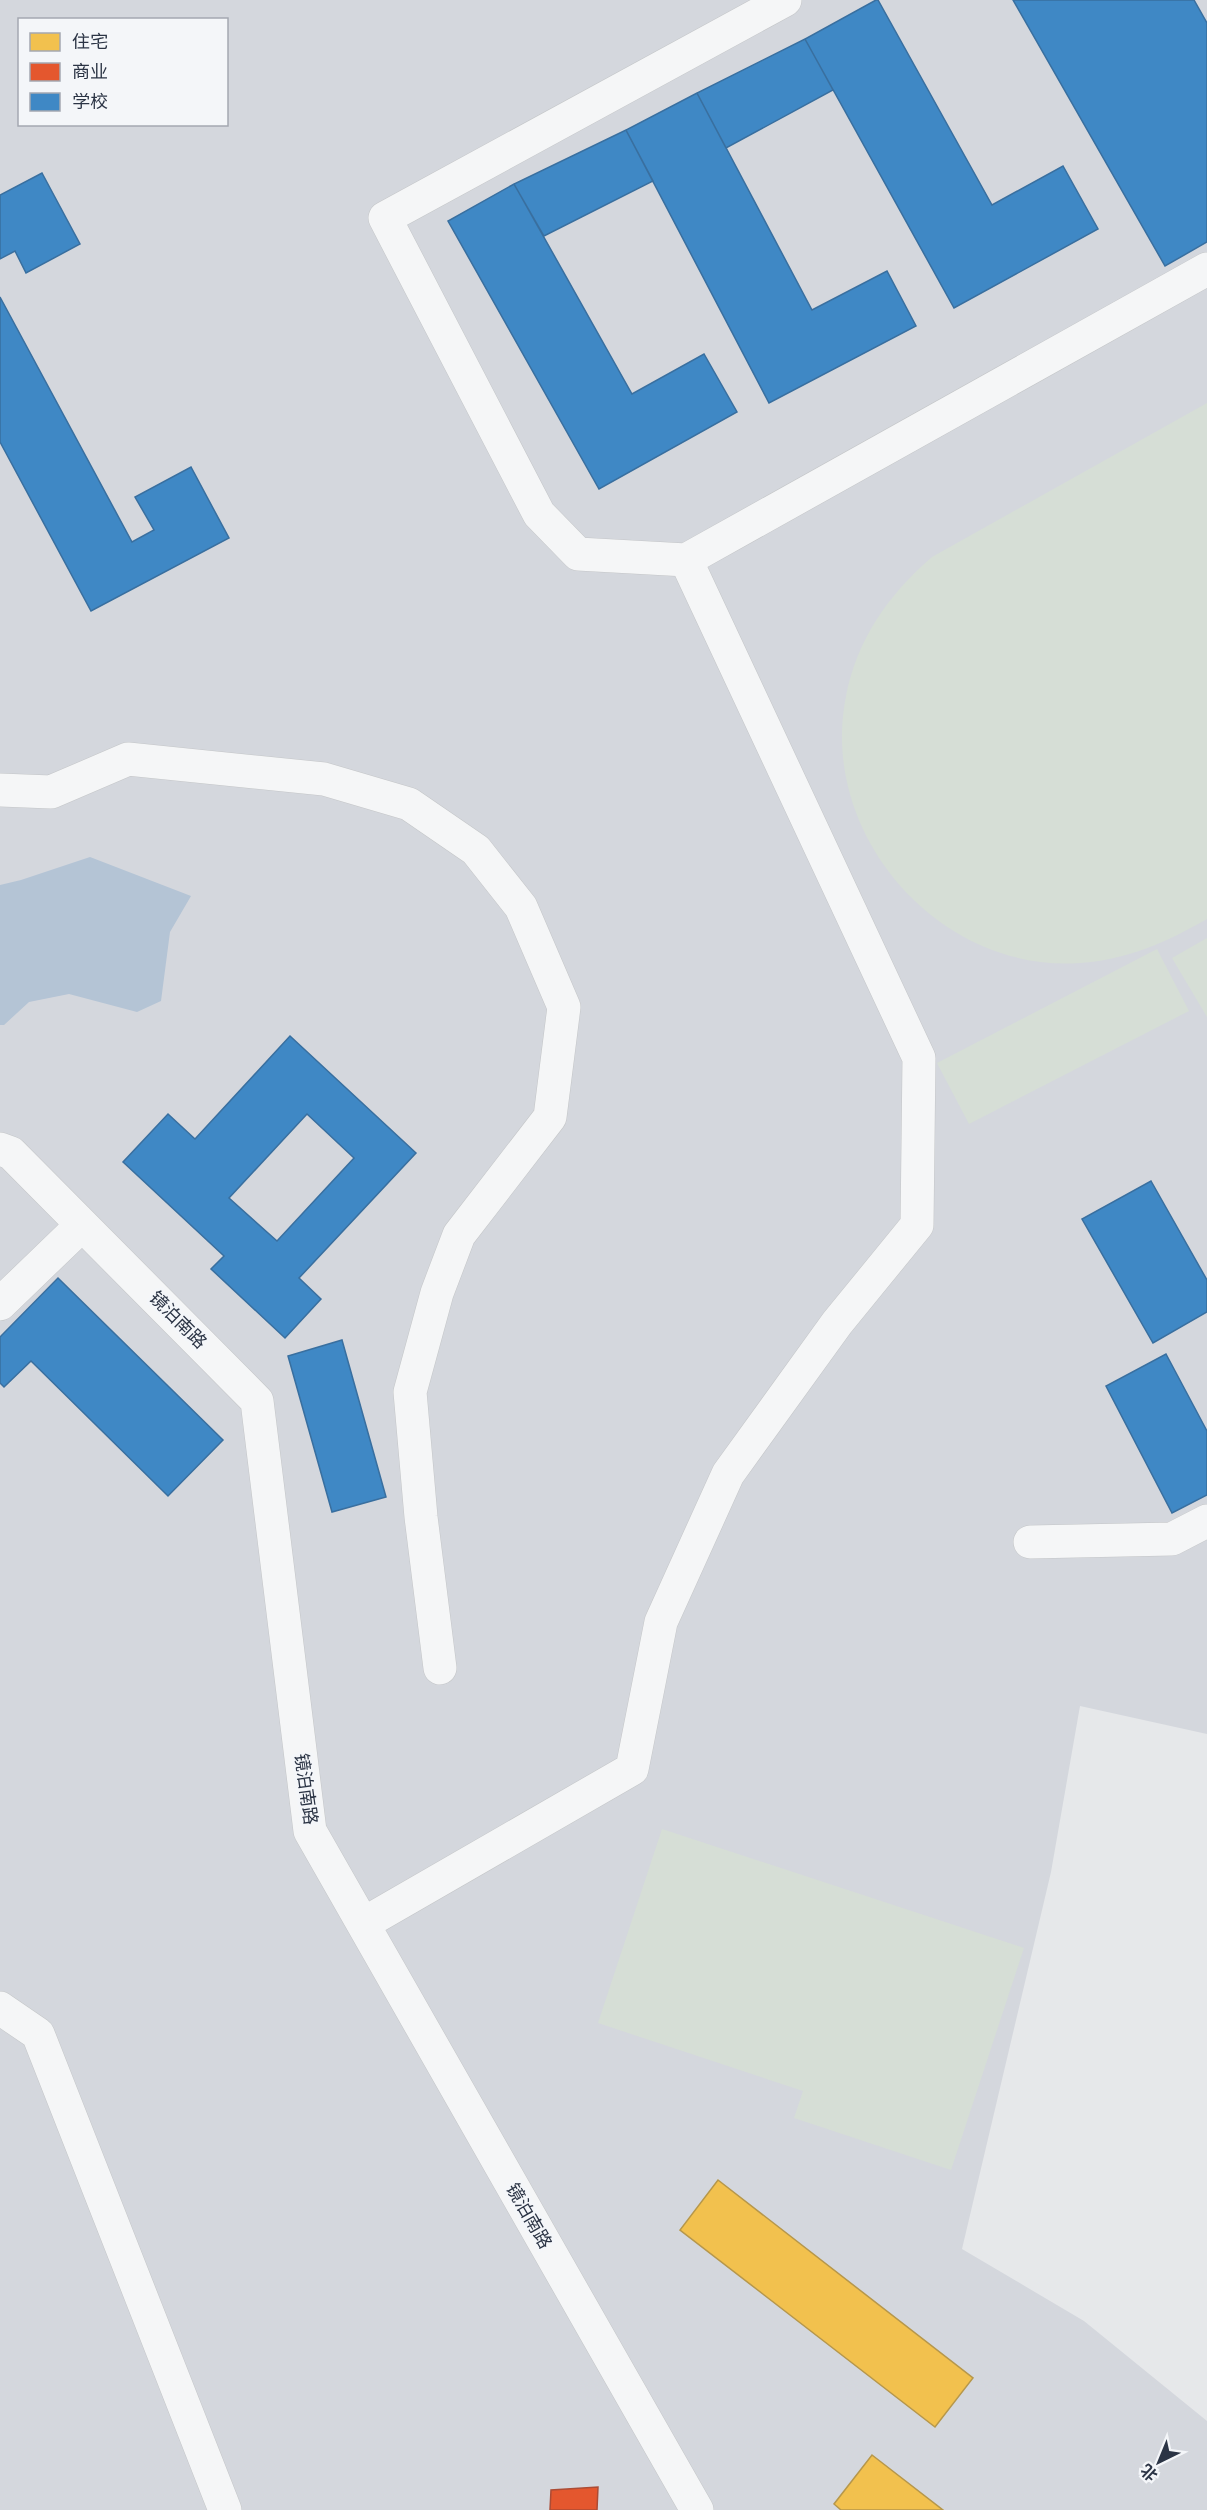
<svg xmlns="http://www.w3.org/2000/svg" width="1207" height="2510" font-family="'Varela Round','Noto Sans SC',sans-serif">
<rect width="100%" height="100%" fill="#e6e8ea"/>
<path fill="#d4d7dd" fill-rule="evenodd" d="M0,0H1207V1734L1080,1706L1051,1872L962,2249L1084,2321L1207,2421V2510H0ZM20,20H226V124H20Z"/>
<path fill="#d6ded6" d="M1207,403V919C1167,942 1127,960 1080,963C939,973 818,834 846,696C857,639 889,594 932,557Z
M1207,938V1017L1172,958Z
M1157,949L1189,1011L969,1124L937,1063Z
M662,1829L1024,1948L951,2170L794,2118L803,2091L598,2023Z"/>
<path fill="#b4c4d5" d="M90,857L191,896L170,932L161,1001L137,1012L69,994L29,1002L4,1025H0V885L21,880Z"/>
<path fill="#f2c14e" stroke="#b6974b" stroke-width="1.5" d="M718,2180L973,2378L935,2427L680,2230Z
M872,2455L943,2510H841L834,2504Z"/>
<path fill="#e4572e" stroke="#ac4c35" stroke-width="1.5" d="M598,2487L597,2510H550L551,2490Z"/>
<path fill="#3f88c5" stroke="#396f9f" stroke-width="1.5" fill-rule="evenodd" d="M876,0H878L992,205L1063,166L1098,229L954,308L805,39Z
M1013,0H1194L1207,23V242L1165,266Z
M805,39L833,90L726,148L697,93Z
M697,93L812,310L887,271L916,326L769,403L626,130Z
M626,130L653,181L544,236L514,184Z
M42,173L80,244L26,273L15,251L0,259V195Z
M514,184L632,394L704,354L737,412L599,489L448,221Z
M0,297L132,542L154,530L135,497L191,467L229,538L91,611L0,442Z
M290,1036L416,1153L299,1278L321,1299L285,1338L211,1269L224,1256L123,1162L168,1114L195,1139ZM307,1114L354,1158L277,1241L229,1198Z
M1151,1181L1207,1280V1312L1153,1343L1082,1219Z
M58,1278L223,1440L168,1496L31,1361L4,1387L0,1383V1337Z
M342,1340L386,1497L332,1512L288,1356Z
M1166,1354L1207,1431V1495L1172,1513L1106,1386Z"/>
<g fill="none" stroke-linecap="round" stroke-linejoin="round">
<g stroke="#c4c6c8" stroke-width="34">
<path id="street" d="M686,560L578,554L539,514L385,218L785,0
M0,790L51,792L128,759L324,779L409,804L476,850L521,907L564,1007L550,1117L459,1235L437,1293L410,1392L421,1517L440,1668
M0,1149L11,1153L257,1401L310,1831L697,2510
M0,1304L82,1225
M1030,1542L1172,1539L1207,1521
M363,1924L632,1769L661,1622L728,1474L837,1323L917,1225L919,1058L686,560L1207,269
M0,2008L38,2034L225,2510"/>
</g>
<use href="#street" stroke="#f5f6f7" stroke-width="33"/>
</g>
<g text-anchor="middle" stroke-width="6" stroke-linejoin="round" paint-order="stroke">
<g font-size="18" fill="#2b3445" stroke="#f4f6f9">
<text transform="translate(178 1320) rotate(45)" y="6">镜泊南路</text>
<text transform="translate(306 1789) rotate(82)" y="6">镜泊南路</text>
<text transform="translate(529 2216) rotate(60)" y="6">镜泊南路</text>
</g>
</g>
<rect x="18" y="18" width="210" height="108" fill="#f4f6f9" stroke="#a4a8b1" stroke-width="1.5"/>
<rect x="30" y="33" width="30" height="18" fill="#f2c14e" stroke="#a4a8b1" stroke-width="1.5"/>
<text x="72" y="48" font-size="18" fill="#2b3445">住宅</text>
<rect x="30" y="63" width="30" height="18" fill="#e4572e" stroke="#a4a8b1" stroke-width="1.5"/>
<text x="72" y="78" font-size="18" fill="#2b3445">商业</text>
<rect x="30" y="93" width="30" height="18" fill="#3f88c5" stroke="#a4a8b1" stroke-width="1.5"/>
<text x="72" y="108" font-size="18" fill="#2b3445">学校</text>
<g transform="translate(1159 2462) rotate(223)" stroke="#f4f6f9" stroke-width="4.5" paint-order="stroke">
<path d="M0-4.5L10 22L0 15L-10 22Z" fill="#2b3445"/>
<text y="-9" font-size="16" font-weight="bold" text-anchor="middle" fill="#2b3445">北</text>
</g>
</svg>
